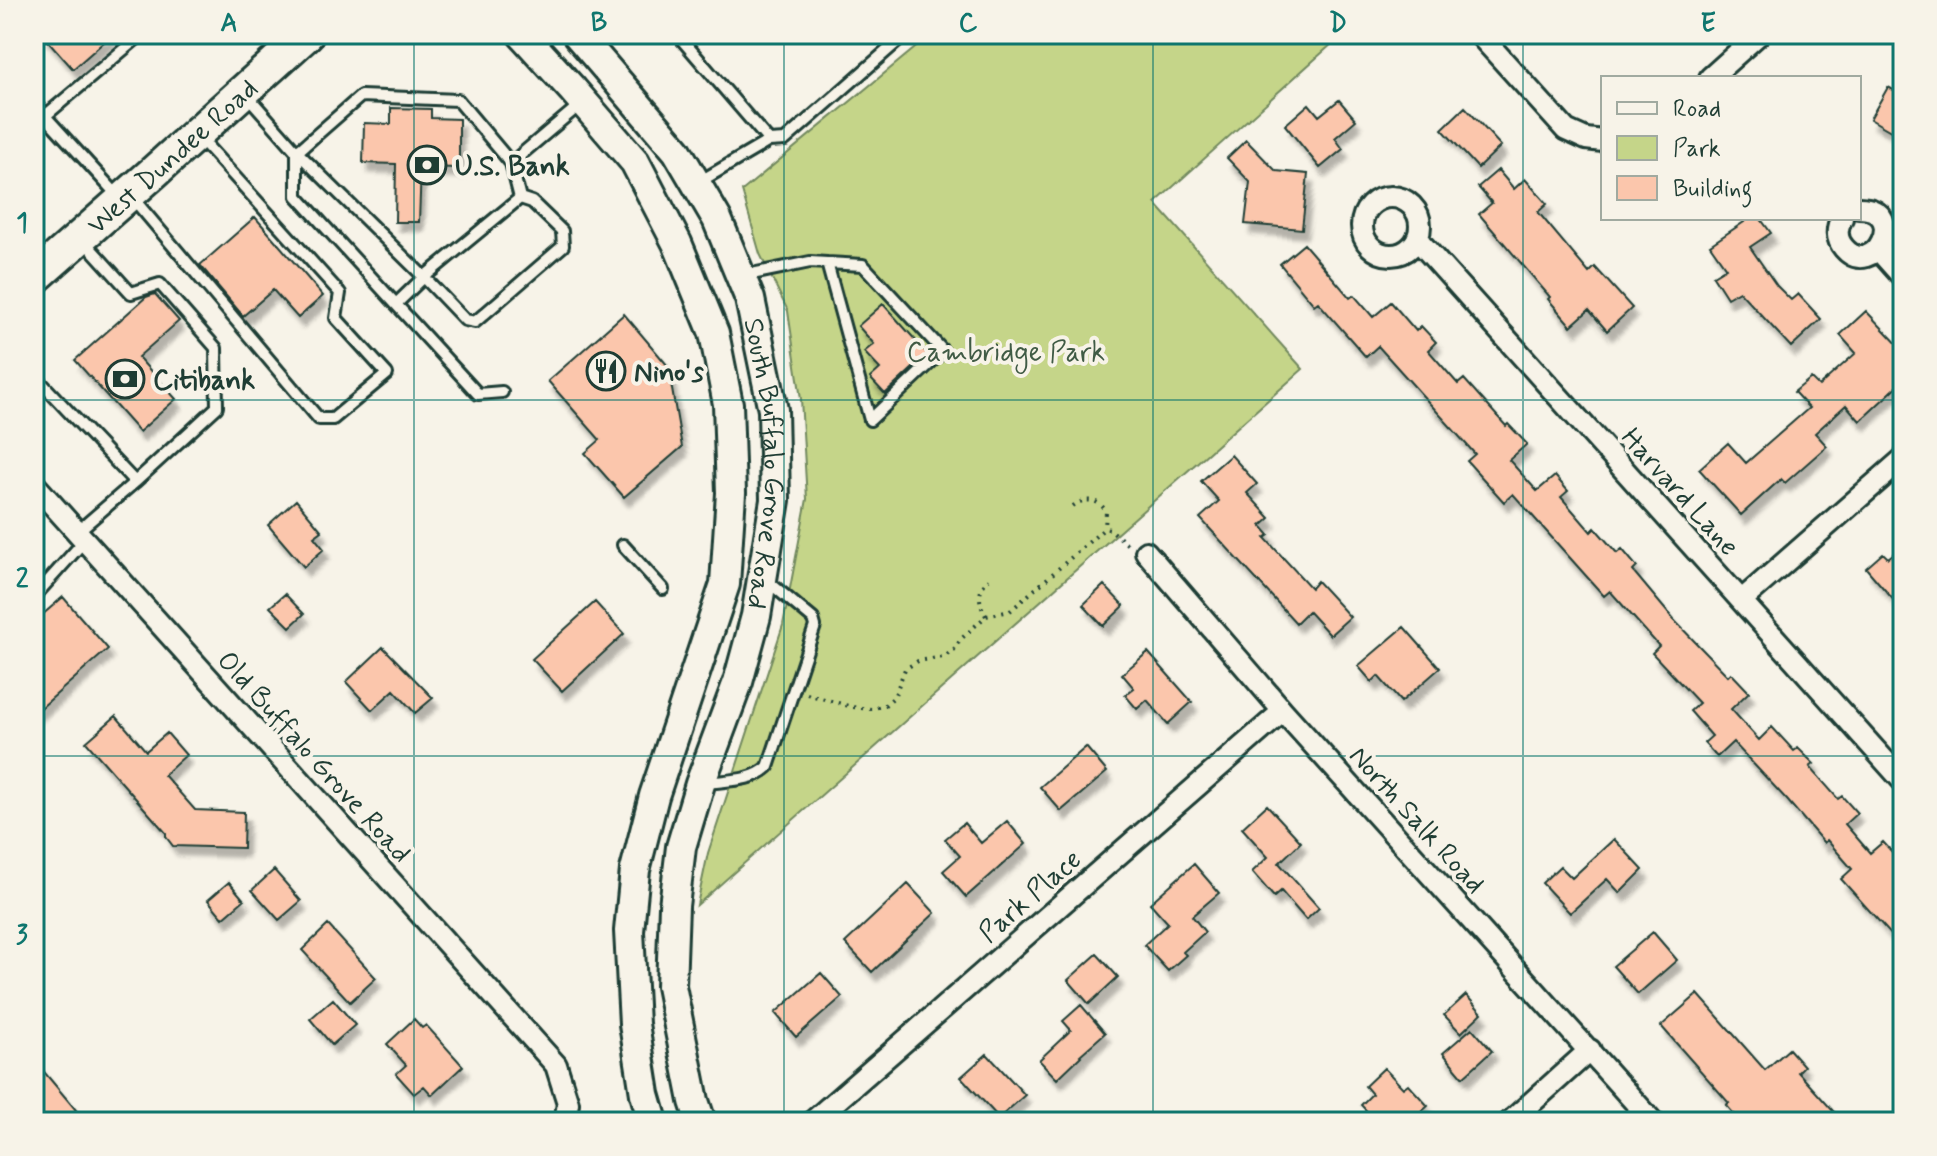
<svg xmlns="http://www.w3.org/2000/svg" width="1937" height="1156" font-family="Mynerve,sans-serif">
<defs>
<filter id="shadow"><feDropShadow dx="5" dy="9" stdDeviation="2" flood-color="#0004"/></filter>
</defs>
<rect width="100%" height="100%" fill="#f7f3e8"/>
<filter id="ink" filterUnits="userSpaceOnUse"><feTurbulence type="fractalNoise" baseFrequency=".0125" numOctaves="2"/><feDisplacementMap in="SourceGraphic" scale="16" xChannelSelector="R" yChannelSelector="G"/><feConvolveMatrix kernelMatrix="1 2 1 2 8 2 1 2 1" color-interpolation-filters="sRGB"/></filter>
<g filter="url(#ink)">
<path fill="#c5d589" stroke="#72895e" stroke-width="2" d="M932,34H1343L1155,203L1303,369L697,905L708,853L783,625L807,499L801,399L788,311L760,254L742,191Z"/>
<path fill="#fbc6ac" stroke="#1f3d34" stroke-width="2" filter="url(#shadow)" d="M42,34H113L73,69Z
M1888,87L1903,95V138L1870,119Z
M1339,100L1356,120L1335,138L1343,149L1320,168L1285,125L1309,104L1319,116Z
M1465,107L1501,146L1478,168L1442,129Z
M391,108L431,109V118L459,119V168L421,167L419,222H395L396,164L363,163L364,123L391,124Z
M1246,140L1276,171L1308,174L1302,229L1245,224L1250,182L1227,158Z
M1498,170L1514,189L1525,179L1547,204L1538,212L1589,273L1595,267L1632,308L1607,331L1589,310L1571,326L1548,299L1550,297L1479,214L1492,203L1478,187Z
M255,217L323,296L298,318L273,290L243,316L200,265Z
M1750,218H1760L1771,233L1750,247L1777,286L1791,300L1798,294L1821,319L1791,347L1739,291L1727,298L1713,276L1726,268L1710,245Z
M1304,244L1350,298L1354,295L1373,317L1391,302L1416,331L1421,326L1436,342L1428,350L1458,384L1464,379L1506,426L1508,424L1527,444L1509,460L1537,491L1555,476L1568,491L1561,497L1591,532L1595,528L1617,553L1622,549L1637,567L1633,571L1674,620L1728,676L1731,673L1749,692L1731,709L1759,740L1772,727L1794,751L1798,748L1814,764L1810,767L1838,799L1842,796L1857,813L1845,824L1870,853L1883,842L1903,864V948L1841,879L1852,869L1827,840L1824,843L1787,800L1733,742L1717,757L1704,743L1712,736L1690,711L1699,703L1652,653L1659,646L1610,591L1604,596L1513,494L1504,502L1467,461L1475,454L1378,346L1366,357L1318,302L1314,305L1280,264Z
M155,294L179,321L138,357L176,399L139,432L75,360L146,297Z
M883,304L928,354L885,394L870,378L880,369L864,352L874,344L858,326Z
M1866,311L1903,350V381L1860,421L1846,405L1815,433L1827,446L1785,483L1781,479L1741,515L1699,469L1728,443L1746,463L1809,408L1794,392L1811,378L1819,386L1856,353L1840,335Z
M624,314L668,366L682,447L624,497L585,453L600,440L548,381Z
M1231,455L1257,484L1247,493L1270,518L1261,526L1269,535L1265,538L1311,588L1317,581L1350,617L1330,635L1308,611L1296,623L1200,518L1219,501L1201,481Z
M296,500L322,531L314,537L324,549L304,567L268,525Z
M1903,546V611L1866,568L1883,553L1888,558Z
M1104,585L1124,606L1103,626L1083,605Z
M285,594L304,614L290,627L270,607Z
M63,597L108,649L34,714V622Z
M595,602L624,634L562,691L532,659Z
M1404,627L1440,668L1401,702L1378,676L1372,682L1358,666Z
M383,647L433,698L415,713L394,690L372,710L346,682Z
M1148,652L1192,702L1168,724L1147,700L1137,709L1125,695L1134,688L1122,674Z
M116,716L146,751L167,733L186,755L164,775L195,810L244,812L243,848L173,846L166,837V833L86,742Z
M1086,747L1107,772L1061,811L1040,787Z
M1267,805L1301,842L1279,863L1319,908L1306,920L1281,891L1274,897L1252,872L1268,857L1242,828Z
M1007,821L1026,844L966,897L943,871L960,856L945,839L964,823L981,843Z
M1614,839L1643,870L1620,893L1607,879L1570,913L1542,883L1560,866L1572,878Z
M1194,864L1219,893L1192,916L1205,932L1183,952L1186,955L1168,971L1144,945L1168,923L1150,903Z
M274,870L301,901L279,920L252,890Z
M229,882L244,900L223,918L208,900Z
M908,884L935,913L872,972L845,943Z
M328,925L376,978L350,1002L302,950Z
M1653,932L1677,960L1638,994L1613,966Z
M1097,954L1118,977L1089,1004L1068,980Z
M821,973L842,997L796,1037L775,1013Z
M1698,994L1765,1070L1789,1049L1804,1066L1798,1072L1843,1122H1741L1726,1105L1729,1103L1661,1026Z
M1466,995L1482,1013L1461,1033L1444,1015Z
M333,999L355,1025L332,1045L310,1019Z
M1081,1005L1105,1033L1080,1055L1081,1056L1057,1079L1039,1060L1071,1030L1063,1021Z
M414,1019L422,1028L426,1025L463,1066L432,1095L424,1086L414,1094L396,1074L406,1065L387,1044Z
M1472,1028L1492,1051L1463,1077L1443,1053Z
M987,1054L1025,1095L999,1118L961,1077Z
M34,1060L76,1110L62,1122H48L34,1106Z
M1384,1068L1403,1088L1408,1084L1428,1106L1410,1122H1377L1361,1105L1372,1094L1365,1086Z"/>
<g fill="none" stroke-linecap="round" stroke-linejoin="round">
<g stroke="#1f3d34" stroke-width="16">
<path id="service" d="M677,34L769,141L699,182
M245,93L297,152L361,96L458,100L511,163L582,103
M34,100L45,116L118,196
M45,116L142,34
M769,141L785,140L906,34
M297,152L424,277L465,320L475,322L563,246L562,231L532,202L520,198
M297,152V196L478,394L502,392
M131,196L319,419H333L387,374L336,318L340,293L198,136
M83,240L131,293L160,284L216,348L217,407L135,482
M742,276L810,262L827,263L870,420L943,351L863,265L827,263
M396,304L424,277L520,198L511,163
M34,375L135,482L77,532
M623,545L663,589
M34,597L85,540
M706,783C726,780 752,782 768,767L815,626L813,619L765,579"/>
</g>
<g stroke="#1f3d34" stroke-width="26">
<path id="minor" d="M1479,34L1566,130L1586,139L1603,141
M1710,78L1759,34
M1362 226a29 29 0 1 1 58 0a29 29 0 1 1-58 0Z
M1842,218C1836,228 1836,239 1844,248C1873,282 1911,209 1859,208
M1417,239L1903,781
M1878,249L1903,277
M34,484L556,1065L568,1103L565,1122
M1146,552L1283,711L1653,1122
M1742,600L1903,459
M812,1122L1283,711
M1510,1122L1590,1050"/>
</g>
<g stroke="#1f3d34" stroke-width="34">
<g id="secondary">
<path d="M522,34L573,90L635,162L677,243L714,333L728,404L731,493L725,584L654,796L635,870L629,931L634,1024L645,1094L653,1122"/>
<path id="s1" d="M577,34L677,151L717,219L750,299L773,410L775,500L756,616L738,682L700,784L681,847L674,906L671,986L694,1101L701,1122"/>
</g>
</g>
<g stroke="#1f3d34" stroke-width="38">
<g id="primary">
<path id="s2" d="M34,278L154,172L307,34"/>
</g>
</g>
<path stroke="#1f3d34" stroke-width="4" stroke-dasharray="2 6" stroke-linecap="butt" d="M1073,506C1085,497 1098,499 1106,511L1105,528
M986,616C978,602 977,590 989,579
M807,694L852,707L871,709L885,705L894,697L905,669L918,661L944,657L954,650L961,639L986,616L1010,611L1105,528L1110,529L1128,545"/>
<use href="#service" stroke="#f7f3e8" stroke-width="10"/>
<use href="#minor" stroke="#f7f3e8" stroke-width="20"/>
<use href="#secondary" stroke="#f7f3e8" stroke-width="28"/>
<use href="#primary" stroke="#f7f3e8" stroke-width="32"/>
</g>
</g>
<path fill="none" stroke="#0f766e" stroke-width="2" stroke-opacity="0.55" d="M414,34V1122M784,34V1122M1153,34V1122M1523,34V1122M34,400H1903M34,756H1903"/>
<defs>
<g id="bank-ring" transform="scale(2)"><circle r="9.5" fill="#f7f3e8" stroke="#1f3d34" stroke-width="1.5"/><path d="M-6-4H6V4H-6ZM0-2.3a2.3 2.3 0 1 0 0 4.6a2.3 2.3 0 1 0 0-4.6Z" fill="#1f3d34"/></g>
<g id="restaurant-ring" transform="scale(2)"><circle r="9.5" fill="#f7f3e8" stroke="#1f3d34" stroke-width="1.5"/><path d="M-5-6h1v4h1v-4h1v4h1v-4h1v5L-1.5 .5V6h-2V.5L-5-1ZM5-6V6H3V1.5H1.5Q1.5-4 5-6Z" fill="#1f3d34"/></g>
</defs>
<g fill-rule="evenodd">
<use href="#bank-ring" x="427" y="165"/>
<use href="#restaurant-ring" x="606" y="371"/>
<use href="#bank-ring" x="125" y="379"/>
</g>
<g text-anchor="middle" stroke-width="8" stroke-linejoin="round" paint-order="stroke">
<g font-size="28" fill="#1f3d34" stroke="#f7f3e8">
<text dy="10" stroke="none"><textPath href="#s2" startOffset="184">West Dundee Road</textPath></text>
<text dy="10" stroke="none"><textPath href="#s1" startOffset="486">South Buffalo Grove Road</textPath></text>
<text transform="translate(1681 491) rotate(48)" y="10">Harvard Lane</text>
<text transform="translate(315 756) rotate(48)" y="10">Old Buffalo Grove Road</text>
<text transform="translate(1418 819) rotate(48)" y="10">North Salk Road</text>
<text transform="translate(1029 895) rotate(-41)" y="10">Park Place</text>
</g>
<g font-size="28" font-weight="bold" fill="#1f3d34" stroke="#f7f3e8" text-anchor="start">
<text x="455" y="175">U.S. Bank</text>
<text x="634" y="381">Nino's</text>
<text x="153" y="389">Citibank</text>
</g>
<g font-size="28" fill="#405b45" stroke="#f7f3e8">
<text x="1006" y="361">Cambridge Park</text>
</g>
</g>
<rect width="1937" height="1156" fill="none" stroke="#f7f3e8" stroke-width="88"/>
<rect x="1601" y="76" width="260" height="144" fill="#f7f3e8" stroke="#a1aaa0" stroke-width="2"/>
<rect x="1617" y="102" width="40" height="12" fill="#f7f3e8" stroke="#a1aaa0" stroke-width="2"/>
<text x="1673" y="116" font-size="24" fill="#1f3d34">Road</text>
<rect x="1617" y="136" width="40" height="24" fill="#c5d589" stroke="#a1aaa0" stroke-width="2"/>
<text x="1673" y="156" font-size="24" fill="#1f3d34">Park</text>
<rect x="1617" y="176" width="40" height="24" fill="#fbc6ac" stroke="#a1aaa0" stroke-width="2"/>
<text x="1673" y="196" font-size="24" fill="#1f3d34">Building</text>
<rect x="44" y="44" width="1849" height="1068" fill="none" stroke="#0f766e" stroke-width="3"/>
<g font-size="26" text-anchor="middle" font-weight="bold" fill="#0f766e">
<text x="229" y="31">A</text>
<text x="599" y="31">B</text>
<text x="968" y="31">C</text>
<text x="1338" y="31">D</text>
<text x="1708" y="31">E</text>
<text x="22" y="231">1</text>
<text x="22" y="587">2</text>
<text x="22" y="943">3</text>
</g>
</svg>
